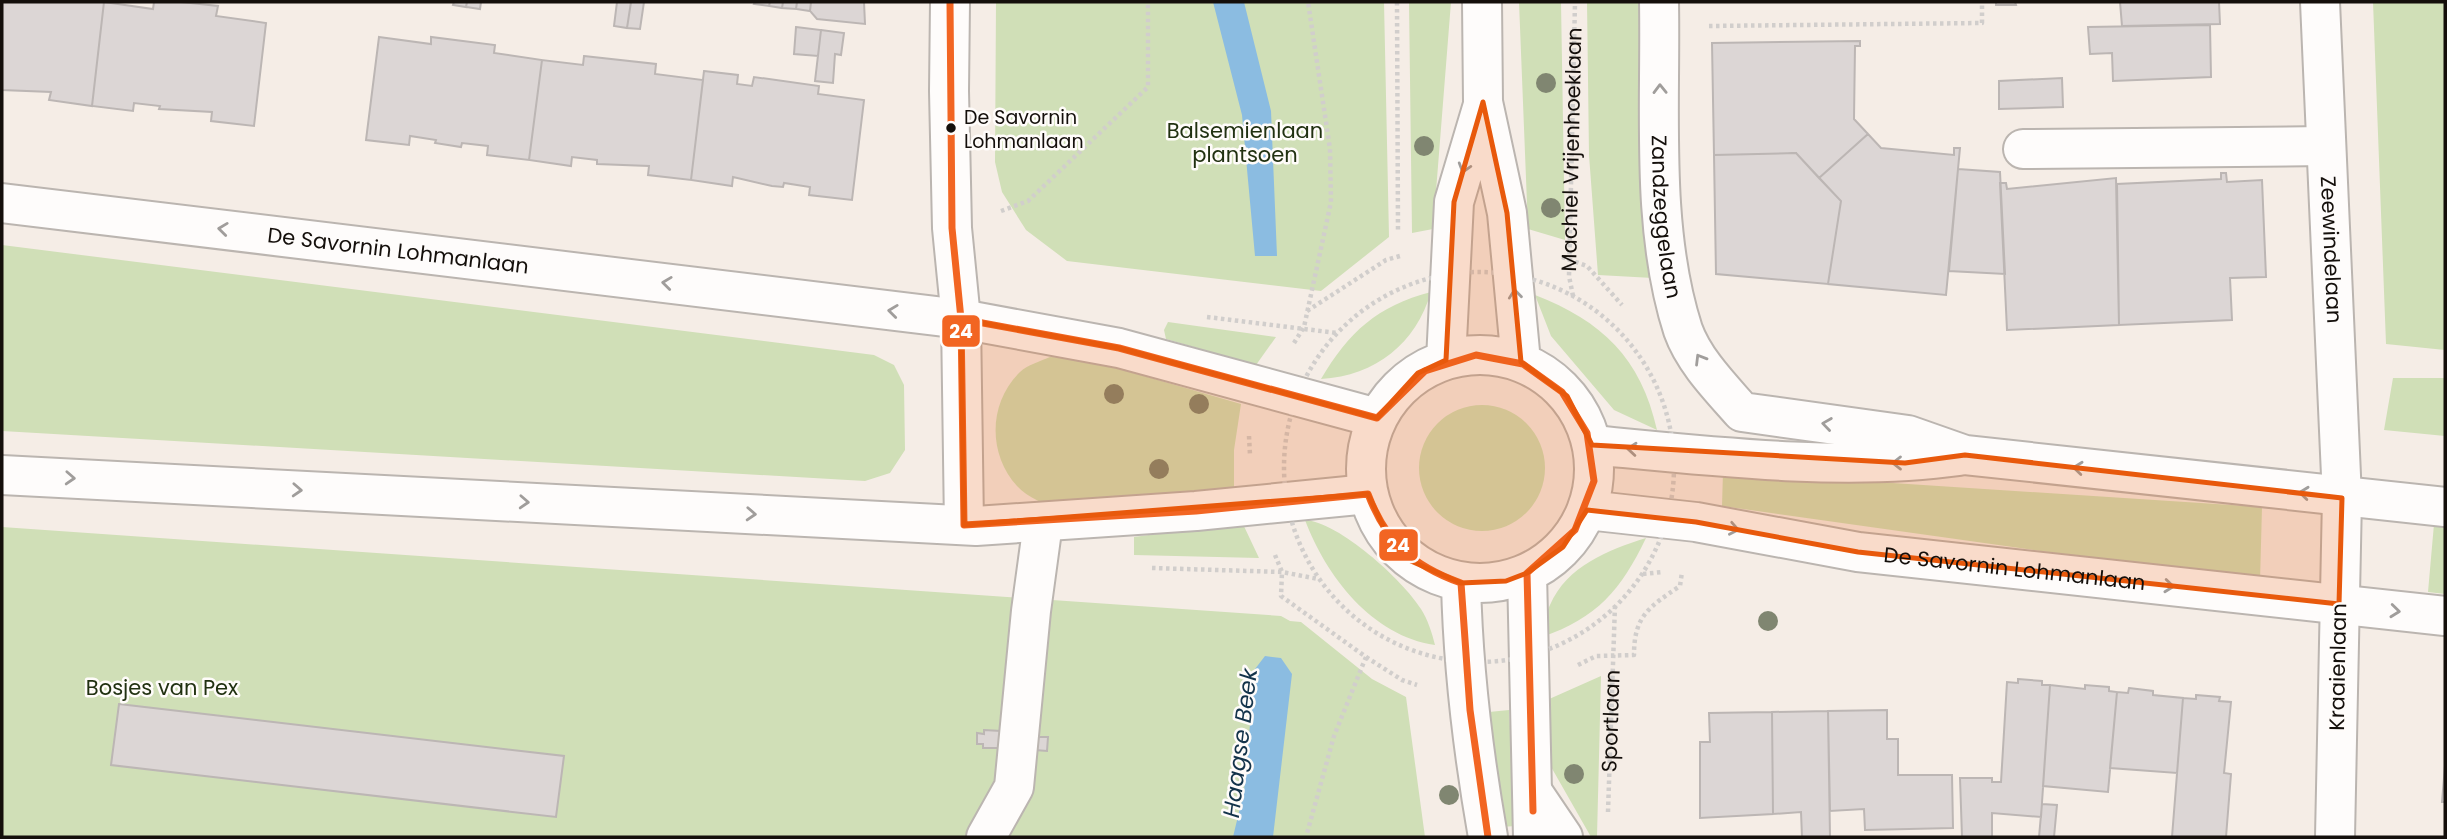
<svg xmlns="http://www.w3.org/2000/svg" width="2447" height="839" font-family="Poppins,sans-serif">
<rect width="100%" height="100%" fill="#f5ede6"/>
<path fill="#d0dfb7" d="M996,2H1384L1389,237L1321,291L1067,261L1026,230L1002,192L995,162Z
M1409,2H1451L1433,229L1412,233Z
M1519,2H1561L1565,240L1528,229Z
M1587,2H1640L1644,229L1653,278L1598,275L1589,155Z
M2373,2H2445V350L2386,344Z
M2,245L874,355L894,365L904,385L905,450L890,473L865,481L2,431Z
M1431,292C1416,343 1376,376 1321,379C1349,332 1377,306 1431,292Z
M1535,295C1602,321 1641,358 1657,430L1614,410L1551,336Z
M1168,322L1276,337L1256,365L1166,339L1164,330Z
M1050,357L1082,358L1241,404L1234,450V488L1060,510C1045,504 1028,498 1017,486C987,453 989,402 1020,372C1027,365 1041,361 1050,357Z
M2393,378H2445V436L2384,430Z
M1419 468a63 63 0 1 1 126 0a63 63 0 1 1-126 0Z
M1723,472L2262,507L2260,582L1722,506Z
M1305,520C1339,522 1403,580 1421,609C1428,620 1432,633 1435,645C1372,636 1326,576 1305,520Z
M1242,522L1259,558L1134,555V537Z
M2434,524L2445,525V594L2428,592Z
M2,527L1281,616L1290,621L1301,622L1372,679L1406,697L1425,837H2Z
M1646,538C1621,590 1597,618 1542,637C1545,627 1545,614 1550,605C1567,566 1608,550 1646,538Z
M1601,676L1597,837H1591L1550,765L1547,700Z
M1509,710L1516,826L1500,827L1489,712Z"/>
<path fill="#8bbce1" d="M1213,2H1244L1271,111L1277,256H1255L1242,115Z
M1265,656L1281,658L1292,674L1273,837H1233L1244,791L1255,669Z"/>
<path fill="#dcd6d5" stroke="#bcb6b4" stroke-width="2" d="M2,2H104L92,106L49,100L51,92L2,90Z
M104,2L153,9L154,2H181L218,6L216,16L266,23L254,126L211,121L212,112L159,109L160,106L134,103L133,111L92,106Z
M454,2H467L466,7L453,5Z
M467,2H481L480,9L466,7Z
M617,2H631L627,28L614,26Z
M631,2H644L640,29L627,28Z
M755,2H770L769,6L754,4Z
M770,2H783L782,8L769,6Z
M783,2H797L796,9L782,8Z
M797,2H811L810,11L796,9Z
M811,2H864L865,24L817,19L810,11Z
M1996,2H2015L2016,5H1996Z
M2120,2H2219L2220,24L2122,26Z
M2210,25L2211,77L2113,81L2112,53L2090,54L2088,27Z
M796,27L821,30L818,56L794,54Z
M821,30L844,33L841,55L835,54L833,83L815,81Z
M379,37L431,44V37L495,45L494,53L542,60L529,160L487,155L488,146L462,143L461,147L435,143L436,140L410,136L409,145L366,140Z
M1860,41V46H1855L1854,119L1868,134L1819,178L1796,153L1714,155L1712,43Z
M584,56L656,64L655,74L703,80L691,180L648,175L649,166L597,164V160L572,157L571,166L529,160L542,60L583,65Z
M704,71L738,75L737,84L752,86L754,77L819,86L818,94L864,100L852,200L809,195L810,187L784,183L783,187L772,186L733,177L732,186L691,180Z
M2062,78L2063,107L1999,109V81Z
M1868,134L1881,148L1954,155V148H1960L1946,295L1828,284L1841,201L1819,178Z
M1796,153L1841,201L1828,284L1716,274L1714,155Z
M1958,169L2000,172L2005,274L1949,271Z
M2221,173H2226L2227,182L2262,180L2266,277L2230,278L2232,320L2119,325L2117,184L2221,179Z
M2116,178L2119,325L2007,330L2000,183H2006L2007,189Z
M2018,679L2042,681V685H2050L2041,817L1992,813V837H1962L1960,778H1992V782H2001L2007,682L2018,683Z
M2050,685L2085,689V685L2109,687V691L2117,692L2108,792L2043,786Z
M2129,688L2153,691V695L2183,698L2177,773L2110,768L2117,692L2128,693Z
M2196,695L2220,697L2219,701L2231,702L2224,773L2231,774L2226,837H2172L2183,698L2196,699Z
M119,704L564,756L556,817L111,765Z
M1887,710V739H1898V775H1952L1953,828L1865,830L1864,809L1830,811L1828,711Z
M1828,711L1830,837H1802L1801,812L1773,814L1772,712Z
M1772,712L1773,814L1700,818V742H1710L1709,713Z
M984,730L1001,731L1000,748H983V744H977V733L984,734Z
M1036,737H1048L1047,751L1035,750Z
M2445,766V802H2442Z
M2042,804L2057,805L2054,837H2039Z"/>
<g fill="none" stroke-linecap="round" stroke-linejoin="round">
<g stroke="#bbb5b0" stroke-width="42">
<g id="minor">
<path d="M950,2L949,91L952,228L961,319L964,525"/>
<path id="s3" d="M1659,2C1661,108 1650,228 1683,330C1694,361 1721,388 1742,412L1908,435L1965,455L2445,507"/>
<path id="s4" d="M2320,2L2342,498L2335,837"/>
<path d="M2023,149L2326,146"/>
<path id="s5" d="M2,203L961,319L1119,348L1377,418"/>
<path d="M1592,445C1708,456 1844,472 1959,456"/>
<path d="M2,475L976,526L1196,511L1368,494"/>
<path id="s6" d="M1587,510L1696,522L1858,552L2445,616"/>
<path d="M1534,794L1563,837"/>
<path d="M986,837L1014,787L1031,611L1043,523"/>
</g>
</g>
<g stroke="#bbb5b0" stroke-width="42">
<path id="major" d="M1482,2L1483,102L1507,213L1521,362
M1366 469a114 114 0 1 1 228 0a114 114 0 1 1-228 0Z
M1446,360L1454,202L1482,108
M1527,573L1533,837
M1461,583C1463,669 1473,752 1488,837"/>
</g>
<g stroke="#d1cecc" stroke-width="4.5" stroke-dasharray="3.5 3.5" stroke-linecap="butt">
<path d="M1397,2L1398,232"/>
<path d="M1709,26L1982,23V2"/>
<path d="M1001,211L1028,201L1148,87V2"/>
<path d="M1562,257L1587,266L1622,305"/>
<circle cx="1479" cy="467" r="195"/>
<path id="s1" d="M1573,296L1569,276L1575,2"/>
<path d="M1307,311L1386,260L1400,256"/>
<path d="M1207,317L1337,333"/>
<path d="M1294,343L1304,327L1331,202L1330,149L1308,2"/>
<path d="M1249,436L1250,455"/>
<path d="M1275,555L1282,572L1281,596L1366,657L1334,736L1306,837"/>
<path d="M1152,568L1282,572L1318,579"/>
<path d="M1643,574L1662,572"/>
<path d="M1366,657L1402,680L1417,685"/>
<path d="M1578,665L1596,656L1634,655C1634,616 1649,607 1680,586L1682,572"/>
<path id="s2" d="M1608,812L1615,605"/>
</g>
<use href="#minor" stroke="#fefcfb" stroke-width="38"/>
<use href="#major" stroke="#fefcfb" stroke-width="38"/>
<g stroke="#fffcfa" stroke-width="12">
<path id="bus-1" d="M950,2L952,228L961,319L964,525L1196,511L1368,494C1386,542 1413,566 1461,583L1470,710L1488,837
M961,319L1119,348L1377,418L1425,371L1476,355L1523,364L1562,392L1587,433L1594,481L1575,530L1527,573L1533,811"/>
</g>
<use href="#bus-1" stroke="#f26522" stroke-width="7"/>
</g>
<g fill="#808671">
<circle cx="1546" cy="83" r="10"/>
<circle cx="1424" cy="146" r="10"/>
<circle cx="1551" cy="208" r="10"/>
<circle cx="1114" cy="394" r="10"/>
<circle cx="1199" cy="404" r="10"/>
<circle cx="1159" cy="469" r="10"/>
<circle cx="1768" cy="621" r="10"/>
<circle cx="1574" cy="774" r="10"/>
<circle cx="1449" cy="795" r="10"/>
</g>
<defs><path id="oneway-chevron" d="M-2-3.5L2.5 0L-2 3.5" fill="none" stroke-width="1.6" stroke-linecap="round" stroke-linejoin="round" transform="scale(1.75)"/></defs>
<g stroke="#a09d9b">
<use href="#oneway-chevron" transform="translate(1660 89) rotate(-91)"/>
<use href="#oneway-chevron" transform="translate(1464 168) rotate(107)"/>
<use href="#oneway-chevron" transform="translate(223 229) rotate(-173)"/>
<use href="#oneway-chevron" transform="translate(667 283) rotate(-173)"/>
<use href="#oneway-chevron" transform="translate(1515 294) rotate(-96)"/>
<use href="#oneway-chevron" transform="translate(893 311) rotate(-173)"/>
<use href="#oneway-chevron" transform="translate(1700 359) rotate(-121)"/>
<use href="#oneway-chevron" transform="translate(1827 424) rotate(-172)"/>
<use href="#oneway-chevron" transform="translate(1632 449) rotate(-175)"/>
<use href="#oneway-chevron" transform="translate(1897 463) rotate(-180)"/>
<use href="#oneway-chevron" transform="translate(2078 468) rotate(-174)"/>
<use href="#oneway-chevron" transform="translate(70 478) rotate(3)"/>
<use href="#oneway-chevron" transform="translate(297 490) rotate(3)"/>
<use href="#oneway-chevron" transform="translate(2304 493) rotate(-174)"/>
<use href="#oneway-chevron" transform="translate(524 502) rotate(3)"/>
<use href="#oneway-chevron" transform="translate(751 514) rotate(3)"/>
<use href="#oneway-chevron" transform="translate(1734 529) rotate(11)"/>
<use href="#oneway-chevron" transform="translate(2169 586) rotate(6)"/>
<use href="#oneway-chevron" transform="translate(2395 611) rotate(6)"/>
</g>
<path fill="#e8590c" fill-opacity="0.2" stroke="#e8590c" stroke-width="5" stroke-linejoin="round" d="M1483,102L1507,213L1521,362L1567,396L1592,445L1905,463L1965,455L2342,498L2339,604L1858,552L1696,522L1587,510L1563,547L1527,573L1506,581L1461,583L1411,561L1391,543L1368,494L964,525L961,319L1119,348L1377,418L1418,373L1446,360L1454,202Z"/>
<circle fill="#140f0b" stroke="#fffcfa" stroke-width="2.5" cx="951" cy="128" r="6"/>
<g text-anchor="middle" stroke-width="5" stroke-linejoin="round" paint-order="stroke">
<g font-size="19" fill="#140f0b" stroke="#fffcfa" text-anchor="start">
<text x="964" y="124">De Savornin<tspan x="964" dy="24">Lohmanlaan</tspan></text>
</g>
<g font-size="21" fill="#213111" stroke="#fffcfa">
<text x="1245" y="138">Balsemienlaan<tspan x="1245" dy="24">plantsoen</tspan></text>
<text x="162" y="695">Bosjes van Pex</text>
</g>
<g font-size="21" fill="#140f0b" stroke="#fffcfa">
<text dy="7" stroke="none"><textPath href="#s1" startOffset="147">Machiel Vrijenhoeklaan</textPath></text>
<text dy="7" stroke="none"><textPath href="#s3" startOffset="215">Zandzeggelaan</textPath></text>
<text dy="7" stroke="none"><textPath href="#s4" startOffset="248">Zeewindelaan</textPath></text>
<text dy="7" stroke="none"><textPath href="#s5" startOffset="399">De Savornin Lohmanlaan</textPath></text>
<text dy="7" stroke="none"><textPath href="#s6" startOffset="432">De Savornin Lohmanlaan</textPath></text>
<text transform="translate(2338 667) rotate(-89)" y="7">Kraaienlaan</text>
<text dy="7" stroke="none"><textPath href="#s2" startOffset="91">Sportlaan</textPath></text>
</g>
<g font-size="23" font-style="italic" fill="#13334a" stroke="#fffcfa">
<text transform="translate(1240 743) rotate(-83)" y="8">Haagse Beek</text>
</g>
</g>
<g stroke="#fffcfa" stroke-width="2.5">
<rect x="941" y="314" width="40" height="34" rx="7" fill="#f26522"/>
<rect x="1378" y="528" width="41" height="34" rx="7" fill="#f26522"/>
</g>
<g font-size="19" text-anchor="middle" font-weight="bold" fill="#fff">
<text x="961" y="338">24</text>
<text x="1398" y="552">24</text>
</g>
<rect width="2447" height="839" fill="none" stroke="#140f0b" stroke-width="7"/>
</svg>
